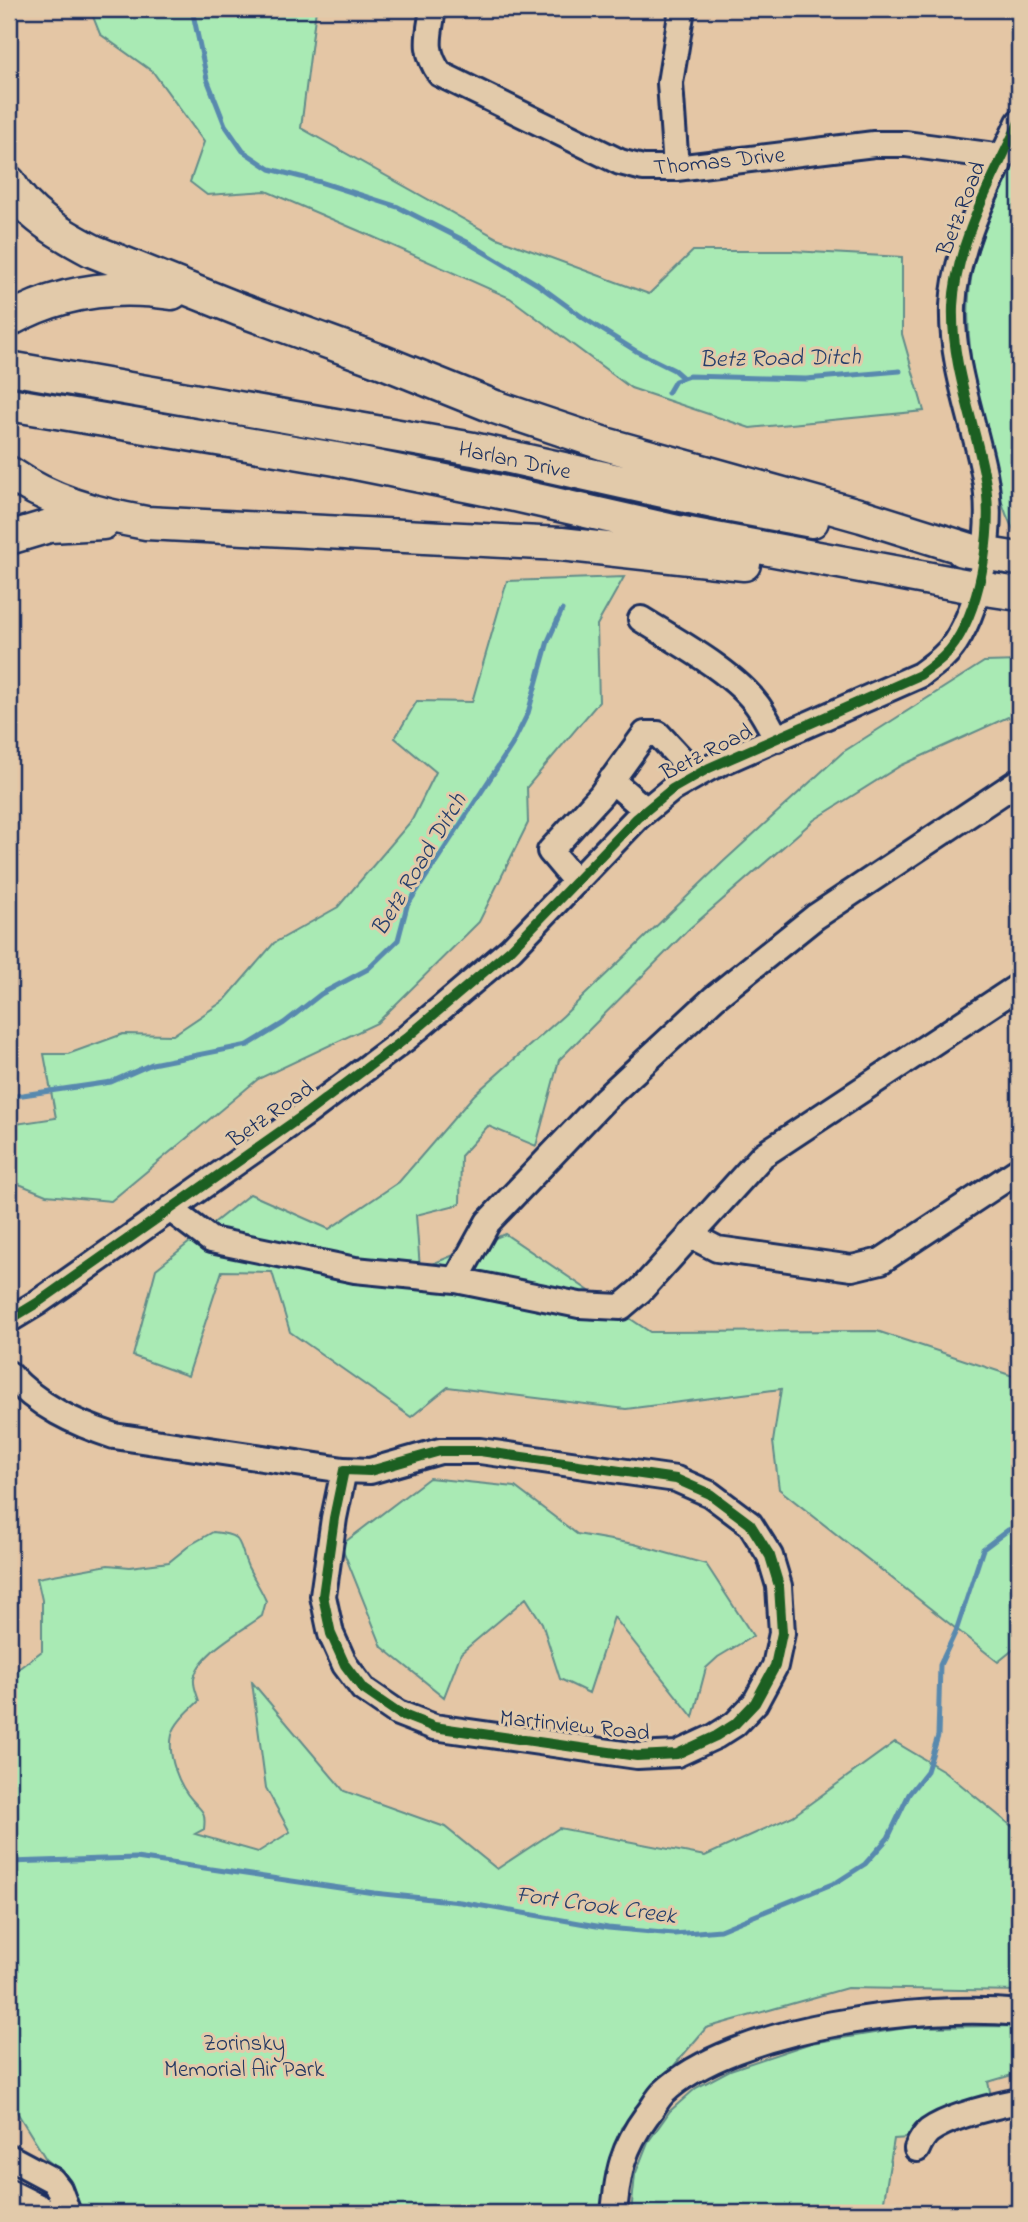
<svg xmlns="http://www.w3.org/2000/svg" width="1028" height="2222" font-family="'Indie Flower',sans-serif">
<rect width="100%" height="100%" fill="#e4c6a5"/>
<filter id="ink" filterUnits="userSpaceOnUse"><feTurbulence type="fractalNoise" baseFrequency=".0143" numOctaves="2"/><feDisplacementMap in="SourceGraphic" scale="14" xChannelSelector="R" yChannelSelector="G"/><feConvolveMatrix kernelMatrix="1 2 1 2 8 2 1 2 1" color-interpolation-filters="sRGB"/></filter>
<g filter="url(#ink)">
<path fill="#a9eab4" stroke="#628c89" stroke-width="2" d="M90,9H316L301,128L497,238L649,294L693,251H792L902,257V334L924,411L750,428L631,388L510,298L371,236L266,191L207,195L190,182L204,142L153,72L100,34Z
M1019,154V538C1000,512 997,479 989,448C976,389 960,328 973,268C982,228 1002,191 1019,154Z
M624,577L597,625L599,702L527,787L528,823L479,922L377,1023L258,1079L111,1201L46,1195L9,1180V1125L56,1118L44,1054H68L123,1034L173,1035L225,1000L274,943L338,907L412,820L436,772L395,738L417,701L472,702L507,581Z
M1019,661V720L1008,717L900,766L814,820L689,929L559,1060L536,1146L488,1126L461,1156L460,1204L416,1215L420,1269L505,1234L650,1332L877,1331L1019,1378V1645L998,1662L779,1489L773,1442L781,1389L626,1409L448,1387L411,1417L290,1332L272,1272L222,1271L188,1376L133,1356L156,1269L250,1194L329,1229L399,1182L474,1095L563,1016L723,862L843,752L984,662Z
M429,1478L515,1487L577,1534L634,1544L706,1564L753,1636L718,1657L706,1668L693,1717L614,1617L589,1693L560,1679L542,1623L526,1598L461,1653L444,1697L382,1647L341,1545Z
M213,1532C246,1535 237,1543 248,1567C254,1579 261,1589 266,1601L262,1616C242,1631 198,1653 194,1679C193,1686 197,1694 199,1701C190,1710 175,1722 172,1735C167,1756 179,1786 193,1801C203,1812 206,1812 204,1829L195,1834L258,1852L290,1832L266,1788L252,1682L344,1791L445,1827L497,1869L559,1828L705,1856L793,1816L895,1742L944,1771L1019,1832V1991L847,1988L706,2028L621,2128L600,2213H87L75,2201L66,2175L46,2159L15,2109H9V1672H14L42,1651V1600L37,1578L108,1565L130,1567L169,1562L190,1545Z
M1009,2026L1019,2028V2073L988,2082L991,2096L915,2127L908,2138L894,2139L882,2213H631L635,2175L648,2142L670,2111L696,2088L730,2070L811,2043L912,2027Z"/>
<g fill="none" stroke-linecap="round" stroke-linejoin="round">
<path stroke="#5989ae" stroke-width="5" d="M192,9L207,79L225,125L243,151L270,169L320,182L398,207L467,242L537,284L585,319L636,351L674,370L682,377
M668,393L675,381L689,376L806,379L900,371
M9,1097L111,1082L152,1064L248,1045L284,1023L321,994L368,969L398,940L407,906L512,745L528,713L548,641L562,610
M9,1862L136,1858L374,1893L460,1902L608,1928L674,1934L720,1930L837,1882L865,1864L888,1838L909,1794L927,1771L938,1736L940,1665L956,1631L983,1549L1008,1530L1019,1527"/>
<g stroke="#1b2f5e" stroke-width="30">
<path id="minor" d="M433,9C429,36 423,50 440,74L620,162L643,168H676L874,144H906L1003,157
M676,168L670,83L682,9
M641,619C676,641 734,672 758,706C765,716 771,728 777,739
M611,780L646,810
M576,882L550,851L601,795L645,734H658L696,775
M170,1209L211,1240L355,1270L456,1280L579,1305L621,1307L641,1290L763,1155L1019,986
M690,1235L717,1249L852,1268L881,1261L1019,1170
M456,1280L488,1222L605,1099L714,998L815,917L1019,781
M9,1320L37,1303L308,1112L405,1039L511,949L637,818L672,789L709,768L920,675C933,665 946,657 955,643C983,600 994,523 984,473C973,417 951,364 953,306C956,242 993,179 1019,122
M9,1374C38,1406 74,1423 114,1436L344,1470
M440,1451H480L676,1479L710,1494L750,1524L770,1556L779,1586L782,1633L775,1666L755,1703L735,1724L716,1736L677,1754L637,1756L434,1727L398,1713L363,1689L345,1665L331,1634L323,1596L334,1518L344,1470L370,1471Z
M917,2149C920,2142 923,2136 929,2131C950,2116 994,2106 1019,2101
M9,2157L52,2180L59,2189L68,2213
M9,2192L51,2213
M614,2213C618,2172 622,2149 647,2115C653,2108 657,2099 663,2093C733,2026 926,2003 1019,2013"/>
</g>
<g stroke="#1b2f5e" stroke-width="37">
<path id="major" d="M9,182C26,215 61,234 93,251L238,309L383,362L495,407L605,444L862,516L983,554
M9,320C59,292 115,284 172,293
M9,368L473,449L731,506L812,521
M9,404L336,459L515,495L678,532L979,588L1019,594
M9,473C51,502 96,514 146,523L561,544L744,564
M9,538L49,526L103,523
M962,550L1019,559"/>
</g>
<use href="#minor" stroke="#e2caaa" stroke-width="24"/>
<use href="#major" stroke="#e2caaa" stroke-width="32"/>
<g stroke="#e2caaa" stroke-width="15">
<path id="cycleway" d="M9,1320L37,1303L308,1112L405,1039L511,949L637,818L672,789L709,768L920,675C933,665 946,657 955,643C983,600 994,523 984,473C973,417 951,364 953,306C956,242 993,179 1019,122
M440,1451H480L676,1479L710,1494L750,1524L770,1556L779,1586L782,1633L775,1666L755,1703L735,1724L716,1736L677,1754L637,1756L434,1727L398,1713L363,1689L345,1665L331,1634L323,1596L334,1518L344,1470L370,1471Z"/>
</g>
<use href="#cycleway" stroke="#1b5e20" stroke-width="10"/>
</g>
</g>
<g text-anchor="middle" stroke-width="6" stroke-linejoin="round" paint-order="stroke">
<g font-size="23" fill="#1b2f5e" stroke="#e2caaa">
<text transform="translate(719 160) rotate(-6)" y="8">Thomas Drive</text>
<text transform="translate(960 208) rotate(-69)" y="8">Betz Road</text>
<text transform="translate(515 459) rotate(12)" y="8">Harlan Drive</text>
<text transform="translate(706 751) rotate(-27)" y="8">Betz Road</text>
<text transform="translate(270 1113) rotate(-35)" y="8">Betz Road</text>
<text transform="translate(575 1724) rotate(6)" y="8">Martinview Road</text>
</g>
<g font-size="23" fill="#223862" stroke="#e2caaa">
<text x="244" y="2050">Zorinsky<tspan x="244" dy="26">Memorial Air Park</tspan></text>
</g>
<g font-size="24" font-style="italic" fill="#253e6b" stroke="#e2caaa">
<text transform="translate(780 357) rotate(-1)" y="8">Betz Road Ditch</text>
<text transform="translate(418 864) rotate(-59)" y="8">Betz Road Ditch</text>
<text transform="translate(596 1904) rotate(8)" y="8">Fort Crook Creek</text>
</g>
</g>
<rect width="1028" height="2222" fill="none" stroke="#e2caaa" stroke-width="35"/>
<rect x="18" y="18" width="993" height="2187" fill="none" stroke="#1b2f5e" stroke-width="2.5" filter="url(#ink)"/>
</svg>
